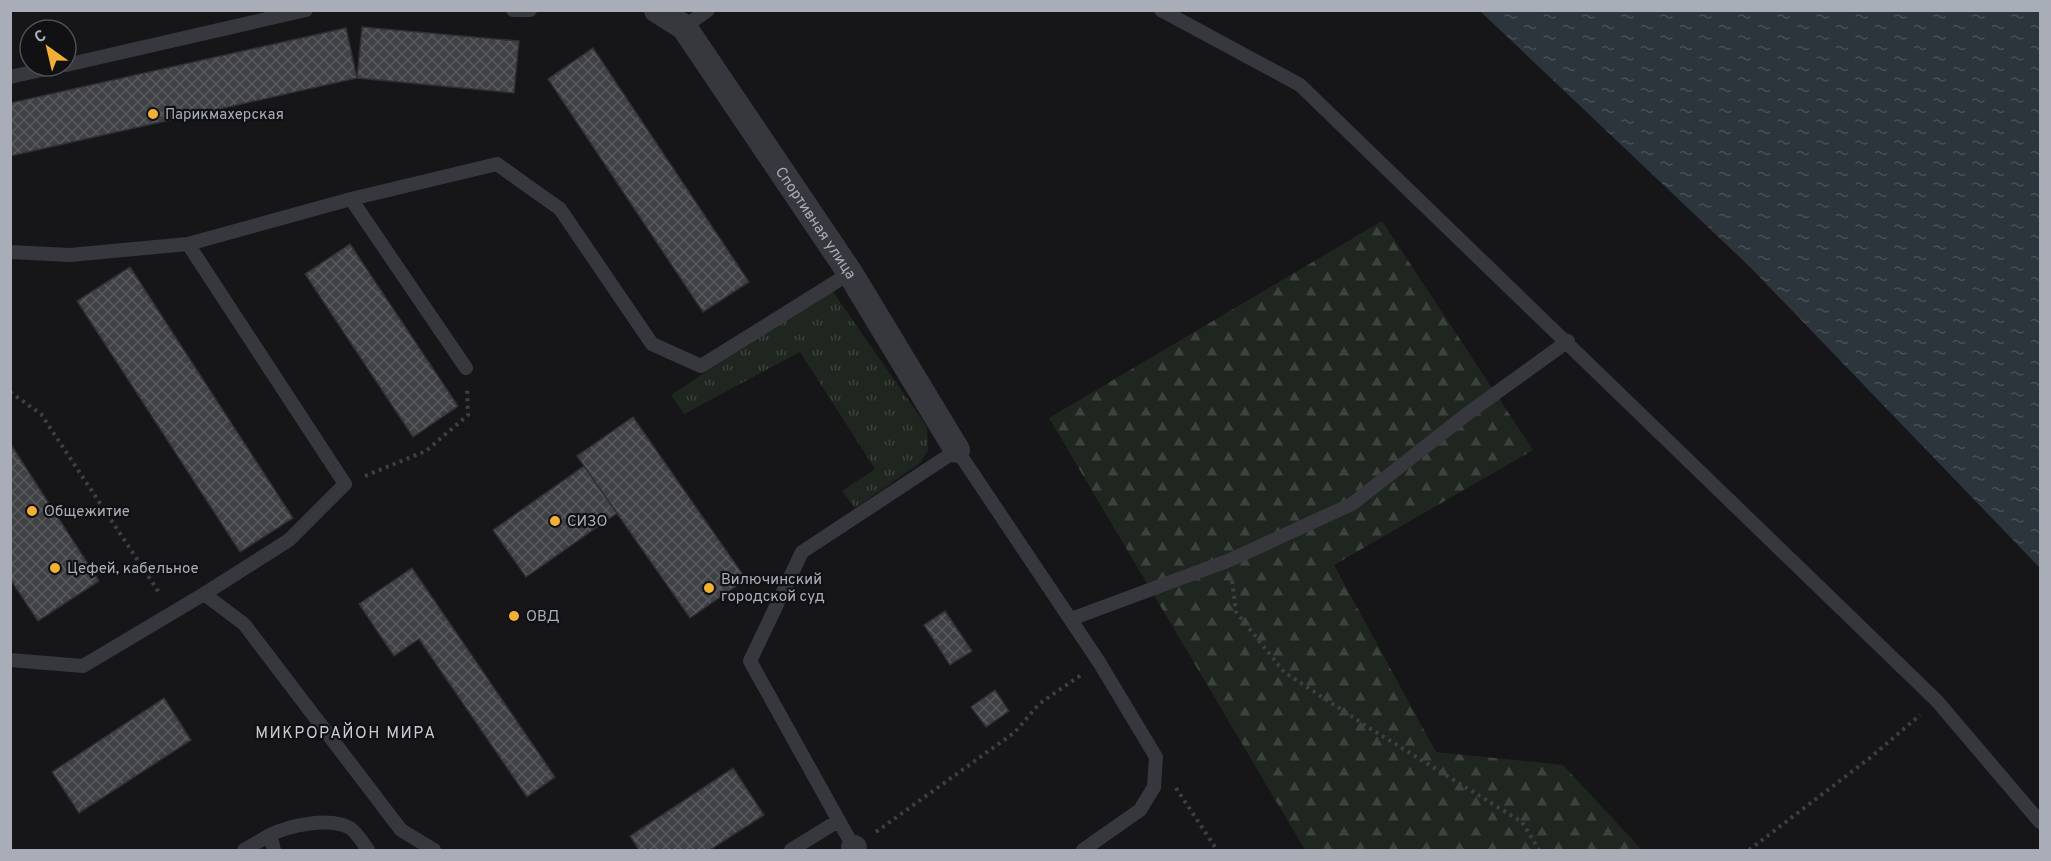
<svg xmlns="http://www.w3.org/2000/svg" width="2051" height="861" font-family="Overpass,sans-serif">
<defs>
<pattern id="grass-tufts" width="24" height="20" patternUnits="userSpaceOnUse" patternTransform="scale(1.5)"><rect width="24" height="20" fill="#1e261f"/><path d="M3 7l-1-3M5 7V3M7 7l1-3M15 17l-1-3M17 17v-4M19 17l1-3" fill="none" stroke="#3c433d"/></pattern>
<pattern id="forest-firs" width="22" height="20" patternUnits="userSpaceOnUse" patternTransform="scale(1.5)"><rect width="22" height="20" fill="#1e261f"/><path d="M5 1l3.5 6h-7zM16 11l3.5 6h-7z" fill="#3c433d"/></pattern>
<pattern id="water-ripples" width="26" height="14" patternUnits="userSpaceOnUse" patternTransform="scale(1.5)"><rect width="26" height="14" fill="#2c353c"/><path d="M2 4q2-2 4 0t4 0M15 11q2-2 4 0t4 0" fill="none" stroke="#485056"/></pattern>
<pattern id="building-cross-hatch" width="8" height="8" patternUnits="userSpaceOnUse" patternTransform="scale(1.5)"><rect width="8" height="8" fill="#404145"/><path d="M0 0l8 8M0 8l8-8" fill="none" stroke="#595a5e"/></pattern>
</defs>
<rect width="100%" height="100%" fill="#161618"/>
<path fill="url(#grass-tufts)" d="M831,289L927,427L928,451L919,464L855,508L842,491L875,469L800,352L684,414L671,395Z"/>
<path fill="url(#forest-firs)" d="M1382,221L1533,450L1334,565L1436,752L1563,765L1642,850H1305L1049,418Z"/>
<path fill="url(#water-ripples)" d="M1480,11H2040V568L1750,267Z"/>
<path fill="url(#building-cross-hatch)" stroke="#303034" stroke-width="1.5" d="M362,27L519,41L514,93L357,78Z
M346,28L357,78L10,156V103Z
M593,48L749,282L703,312L548,79Z
M350,244L458,406L413,437L305,274Z
M130,267L293,518L240,552L77,301Z
M633,417L746,579L690,618L577,456Z
M10,443L99,581L38,621L10,579Z
M584,466L617,513L526,577L493,530Z
M412,568L555,777L527,797L419,639L394,656L359,604Z
M945,611L972,651L950,665L924,625Z
M995,690L1009,711L986,727L971,707Z
M164,698L191,740L79,813L52,772Z
M733,768L764,815L710,850H639L630,836Z"/>
<g fill="none" stroke-linecap="round" stroke-linejoin="round">
<path stroke="#3d3f44" stroke-width="4" stroke-dasharray="3 4.5" stroke-linecap="butt" d="M10,392L41,414L160,594
M365,476L426,451L468,415L467,387
M1232,581L1236,612L1284,672L1371,729L1522,822L1539,850
M1176,788L1217,850
M876,832L1015,732L1039,704L1081,675
M1749,850L1871,757L1920,715"/>
<path stroke="#37383d" stroke-width="14" d="M513,10H530
M1161,10L1300,85L1937,701L2040,822
M684,27L708,10
M66,65L306,10
M10,77L59,66
M351,199L466,368
M188,244L345,484L289,540L204,594
M10,252L70,255L188,244L351,199L497,164L560,209L652,344L701,366L850,273
M1071,619L1230,560L1352,504L1467,414L1568,341
M10,660L83,666L204,594L244,624L401,830L434,850
M854,848L750,661L802,552L957,450L1099,662L1156,757L1154,787L1140,810L1083,850
M244,850L270,835
M274,850L270,835C288,826 330,816 350,828C356,832 364,844 368,850
M791,850L838,821"/>
<g stroke="#37383d" stroke-width="26">
<path id="s1" d="M657,10L684,27L850,273L957,450"/>
<path d="M854,848V850"/>
</g>
</g>
<g fill="#f2b134" stroke="#111113" stroke-width="2">
<circle cx="153" cy="114" r="6"/>
<circle cx="32" cy="511" r="6"/>
<circle cx="555" cy="521" r="6"/>
<circle cx="55" cy="568" r="6"/>
<circle cx="709" cy="588" r="6"/>
<circle cx="514" cy="616" r="6"/>
</g>
<g text-anchor="middle" stroke-width="4.5" stroke-linejoin="round" paint-order="stroke">
<g font-size="15" fill="#a8adb8" stroke="#111113" text-anchor="start">
<text x="165" y="119">Парикмахерская</text>
<text x="44" y="516">Общежитие</text>
<text x="567" y="526">СИЗО</text>
<text x="67" y="573">Цефей, кабельное</text>
<text x="721" y="584">Вилючинский<tspan x="721" dy="17">городской суд</tspan></text>
<text x="526" y="621">ОВД</text>
</g>
<g font-size="15" fill="#a8adb8" stroke="#111113">
<text dy="5" stroke="none"><textPath href="#s1" startOffset="268">Спортивная улица</textPath></text>
</g>
<g font-size="16" letter-spacing="1.5" fill="#c9ccd4" stroke="#111113">
<text x="346" y="738">МИКРОРАЙОН МИРА</text>
</g>
</g>
<rect width="2051" height="861" fill="none" stroke="#a8adb8" stroke-width="24"/>
<g transform="translate(48 48) rotate(326)"><circle r="28" fill="#111113" stroke="#4d4f55" stroke-width="1.5"/>
<path d="M0-4.5L10 22L0 15L-10 22Z" fill="#f2b134"/>
<text y="-9" font-size="16" font-weight="bold" text-anchor="middle" fill="#a8adb8">С</text>
</g>
</svg>
